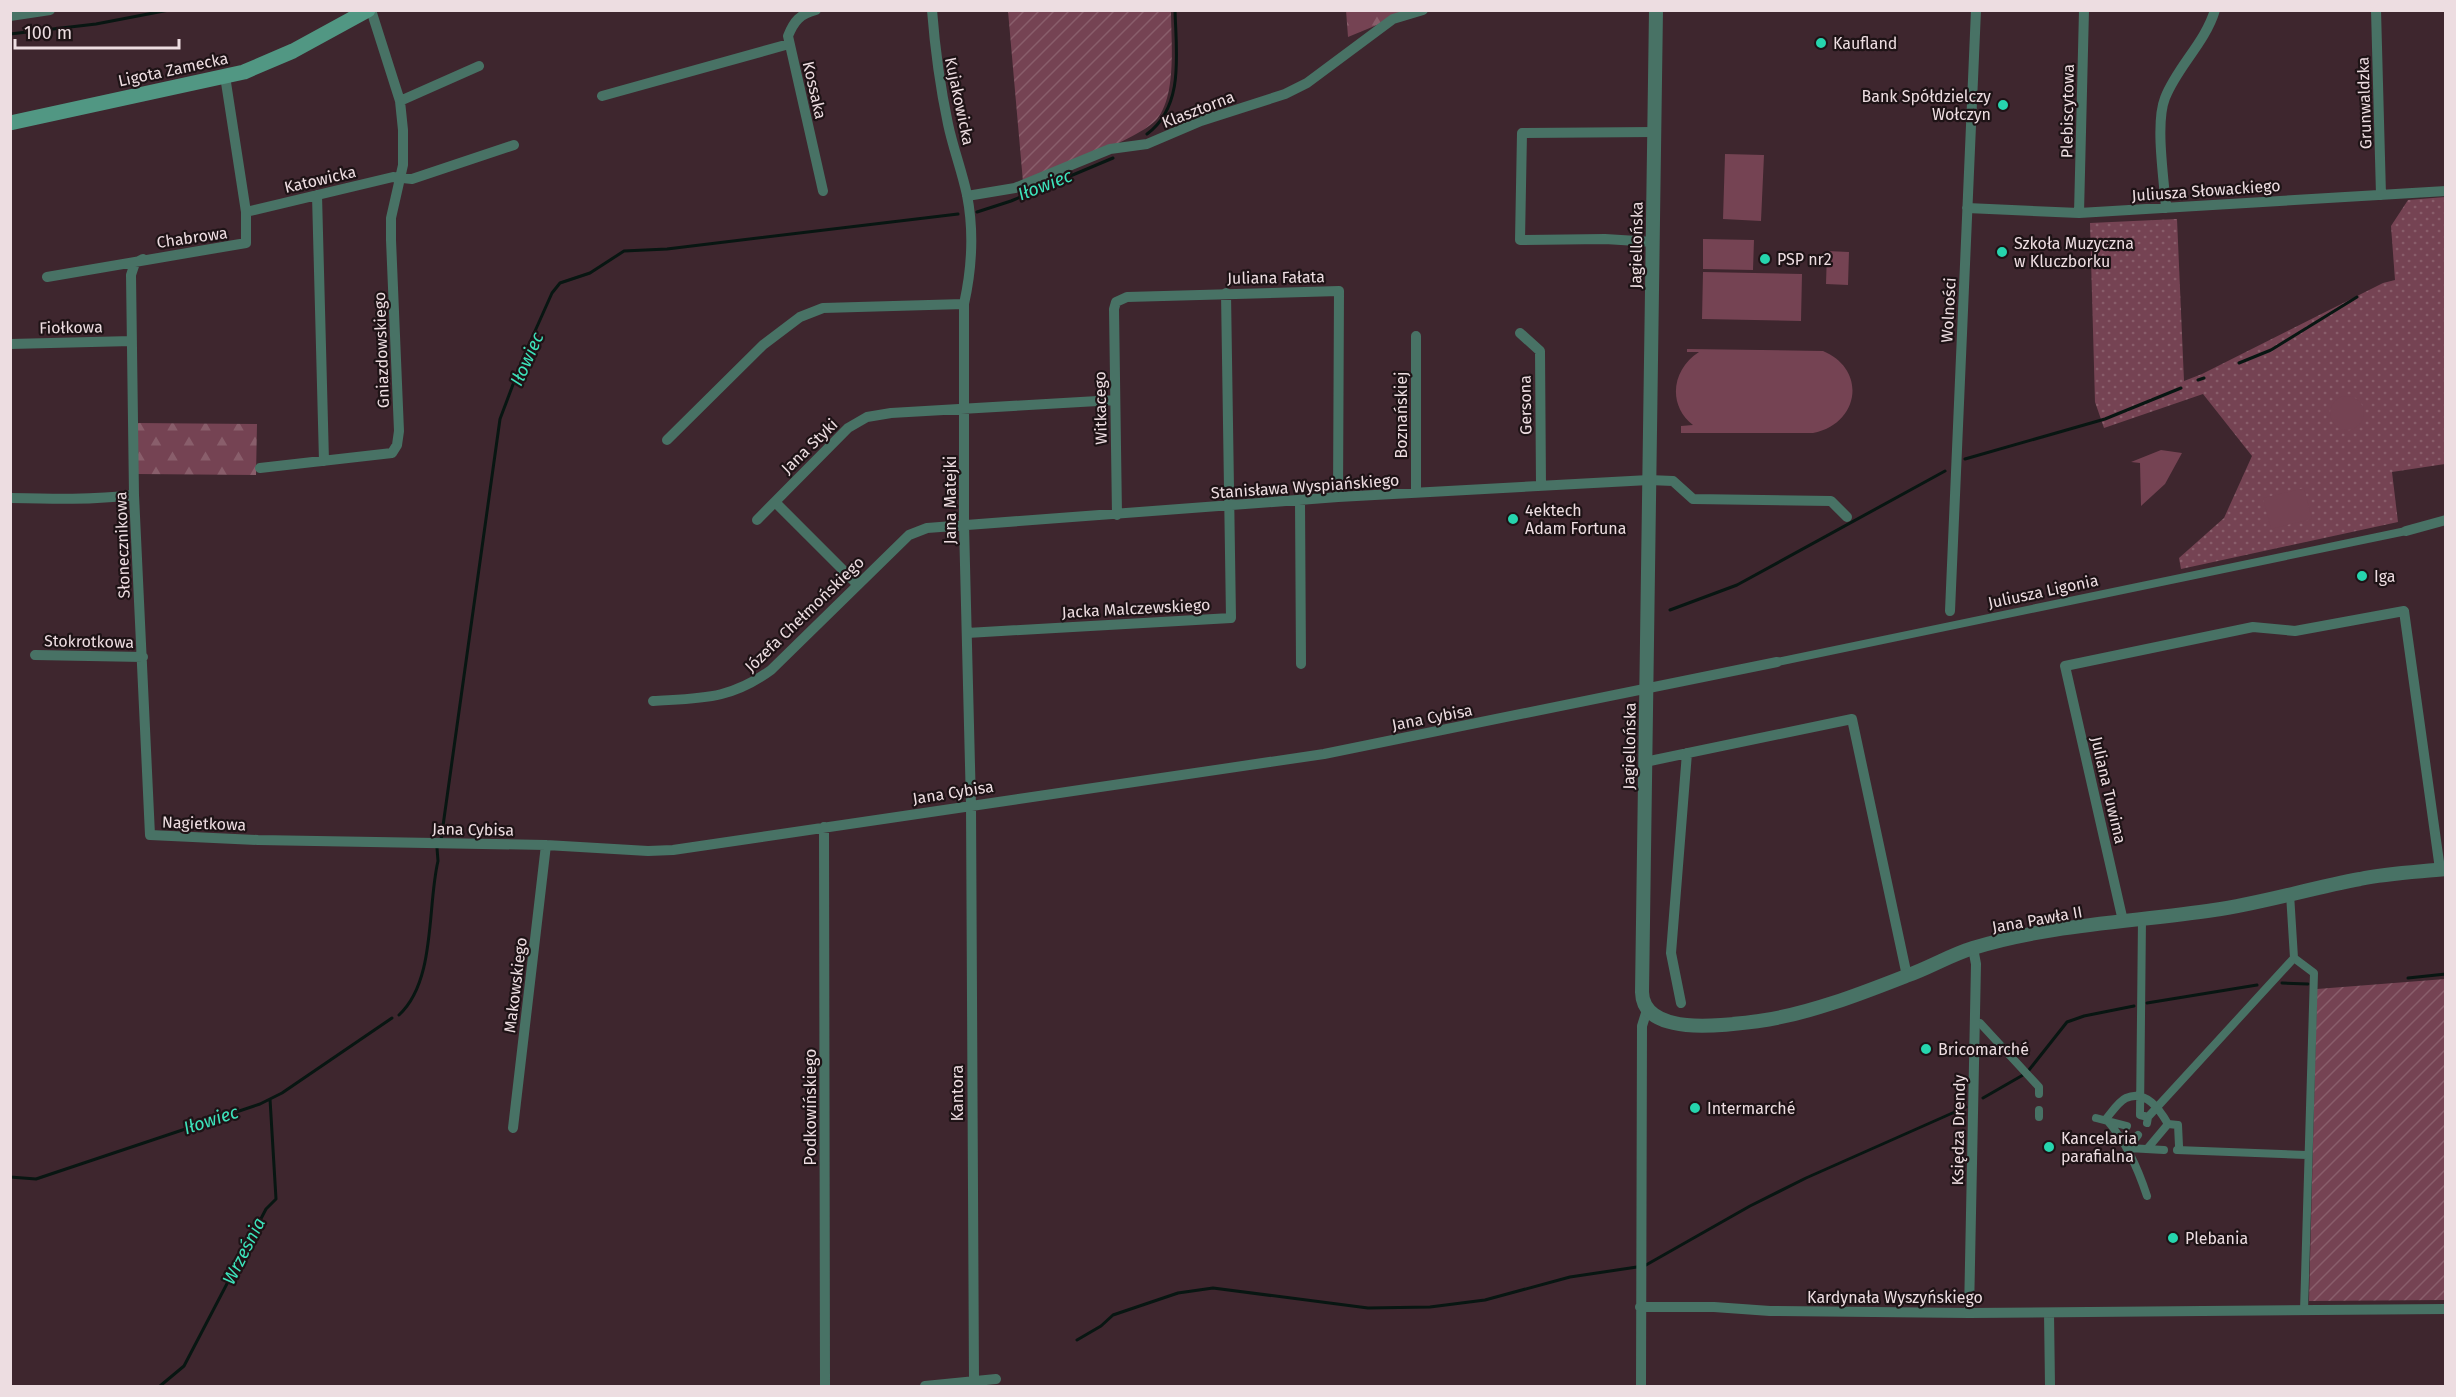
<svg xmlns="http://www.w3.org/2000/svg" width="2456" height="1397" font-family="'Fira Sans',sans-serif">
<defs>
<pattern id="grass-dots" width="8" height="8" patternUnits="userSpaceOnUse" patternTransform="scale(1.5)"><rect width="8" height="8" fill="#754353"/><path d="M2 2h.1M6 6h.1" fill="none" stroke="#895e6b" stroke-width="1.8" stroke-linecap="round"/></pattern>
<pattern id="forest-firs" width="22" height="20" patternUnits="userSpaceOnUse" patternTransform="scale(1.5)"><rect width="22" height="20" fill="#754353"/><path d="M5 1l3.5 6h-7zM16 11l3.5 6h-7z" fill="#895e6b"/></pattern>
<pattern id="garden-furrows" width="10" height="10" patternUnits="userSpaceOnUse" patternTransform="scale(1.5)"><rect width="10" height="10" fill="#754353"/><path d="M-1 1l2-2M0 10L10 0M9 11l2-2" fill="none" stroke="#895e6b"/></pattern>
</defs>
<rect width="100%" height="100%" fill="#3e262e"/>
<path fill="url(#grass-dots)" d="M2445,197V464L2392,472L2398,522L2181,569L2179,558L2224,518L2252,456L2203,394L2104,428L2095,402L2090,223L2177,219L2184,381L2202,374L2383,283L2395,280L2391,226L2408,200Z"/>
<path fill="url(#forest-firs)" d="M1346,10L1411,11L1348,37Z
M135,423L257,424L256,475L137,474Z"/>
<path fill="#754353" d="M1725,154L1764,155L1761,221L1723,219Z
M1703,239L1754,240L1753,270L1703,269Z
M1827,251L1849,252L1848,285L1826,284Z
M1703,272L1802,274L1801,321L1702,319Z
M1687,349L1823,351C1868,370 1859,424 1813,433H1681V426L1693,425C1667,405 1672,369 1699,352H1687Z
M2330 413a17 17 0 1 1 34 0a17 17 0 1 1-34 0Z
M2161,450L2182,453L2165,484L2141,506L2140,463L2131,462Z
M2304,488L2312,519L2271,529L2263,498Z"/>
<path fill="url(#garden-furrows)" d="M1008,11H1171C1171,40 1177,95 1157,119C1139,140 1052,170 1023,182Z
M2445,979V1300L2309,1301L2317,989Z"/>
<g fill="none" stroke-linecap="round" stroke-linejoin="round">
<path stroke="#081612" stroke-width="3" d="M10,34L96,24L169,10
M1147,134C1185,106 1176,52 1175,10
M977,212L1011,201L1113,158
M2239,363L2271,350L2357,297
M2198,380L2204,378
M1965,459L2105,419L2181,388
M1670,610L1737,585L1945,471
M441,840L500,419L523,358L552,293L560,283L590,273L624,251L667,249L958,214
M2408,978L2446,974
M2282,983L2308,984
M2147,1003L2257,985
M399,1015C436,981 427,907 438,861L437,848
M2029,1070L2067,1022L2084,1016L2134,1006
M1983,1098L2023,1075
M10,1177L36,1179L260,1104L282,1093L392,1018
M1646,1265L1750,1206L1806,1178L1966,1107
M1077,1340L1101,1326L1113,1315L1178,1293L1213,1288L1368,1308L1430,1307L1485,1300L1570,1277L1637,1267
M160,1386L184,1366L266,1209L276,1199L270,1099"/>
<path stroke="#487265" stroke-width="8" d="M1777,662L2406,531
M2142,919L2140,1115L2148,1117L2147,1123
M2294,958L2314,973L2304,1311
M1975,1023H1980L2039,1087V1094
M2039,1117V1110
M2148,1117L2294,958L2290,894
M2096,1118L2127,1126
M2128,1148L2164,1150
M2128,1148L2138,1135
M2147,1149L2168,1124
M2177,1150L2307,1155
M2147,1196C2137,1166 2126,1142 2106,1119C2111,1113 2119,1101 2126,1098C2146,1089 2160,1110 2168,1124L2178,1125L2179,1146"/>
<path stroke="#487265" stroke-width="10" d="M816,10C800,14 794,21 788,36L823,191
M932,10C935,49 940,86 948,124C953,148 962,171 967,195C974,231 972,268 964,304V525L971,805L974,1382
M2376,10L2381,195
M10,16L50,10
M602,96L789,44
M400,101L479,66
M317,195L324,461
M967,196L1015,188L1110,149L1147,144L1201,121L1285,94L1307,83L1393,19L1423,10
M1967,208L2079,213L2446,191
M2166,208C2164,179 2155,123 2165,98C2177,67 2205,43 2215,10
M246,212L393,177L412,179L514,145
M2079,213L2084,10
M1653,242L1605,239L1520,240L1522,133L1654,132
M143,259L135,263L131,275L134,495L150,835L258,840L546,845L648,851L673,850L1324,754L1777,662
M47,277L246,243V212L225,76
M1520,333L1540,351L1541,486
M10,344L132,341
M667,440L763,345L800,317L823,308L964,304
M260,468L392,453L397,445L399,431L391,240V218L403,165V130L400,101L371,10
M1416,493V336
M10,498C52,499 93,500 134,495
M1300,501L1301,664
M775,502L857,584
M1117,515L1114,309L1116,302L1127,297L1339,291L1338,497
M757,520L848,428L867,417L891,413L1115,400
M2406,531L2446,520
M1950,611L1976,10
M967,633L1231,618L1226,293
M35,655L143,657
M653,701C701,698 730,700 771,670L909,535L927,528L1338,497L1649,480L1673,481L1693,499L1831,501L1847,517
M1645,762L1852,719L1907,976
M824,827L825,1386
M2123,921L2065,666L2253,627L2295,631L2404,611L2440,869
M1681,1003L1671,953L1687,753
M513,1128L546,845
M1640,1307H1714L1770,1311L1969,1313L2446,1309
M1969,1313L1976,964L1973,948
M2049,1313L2050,1386
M925,1386L996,1379
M1641,1386L1642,1026L1647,1010"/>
<path stroke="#487265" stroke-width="14" d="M1656,10L1642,992C1643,1038 1728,1025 1759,1021C1809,1014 1860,994 1906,976C1929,968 1950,955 1973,948C2051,924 2134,922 2214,910C2263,903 2311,888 2360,879C2388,873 2417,872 2446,869"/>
<path stroke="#519783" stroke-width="15" d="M10,123L244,72L293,51L368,10"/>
</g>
<g fill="#26d5ae" stroke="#1e1316" stroke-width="2">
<circle cx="1821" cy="43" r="6"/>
<circle cx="2003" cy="105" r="6"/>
<circle cx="2002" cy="252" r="6"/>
<circle cx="1765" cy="259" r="6"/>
<circle cx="1513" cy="519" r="6"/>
<circle cx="2362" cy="576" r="6"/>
<circle cx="1926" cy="1049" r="6"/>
<circle cx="1695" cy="1108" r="6"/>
<circle cx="2049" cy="1147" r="6"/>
<circle cx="2173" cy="1238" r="6"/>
</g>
<g text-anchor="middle" stroke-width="4.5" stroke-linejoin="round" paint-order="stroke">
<g font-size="16" fill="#eddde1" stroke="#1e1316" text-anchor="start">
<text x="1833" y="49">Kaufland</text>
<text x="1991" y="102" text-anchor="end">Bank Spółdzielczy<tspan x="1991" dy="18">Wołczyn</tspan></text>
<text x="2014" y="249">Szkoła Muzyczna<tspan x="2014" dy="18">w Kluczborku</tspan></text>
<text x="1777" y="265">PSP nr2</text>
<text x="1525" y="516">4ektech<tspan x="1525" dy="18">Adam Fortuna</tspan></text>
<text x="2374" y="582">Iga</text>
<text x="1938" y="1055">Bricomarché</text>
<text x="1707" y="1114">Intermarché</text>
<text x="2061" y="1144">Kancelaria<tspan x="2061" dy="18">parafialna</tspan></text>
<text x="2185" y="1244">Plebania</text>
</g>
<g font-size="16" fill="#eddde1" stroke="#1e1316">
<text transform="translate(173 69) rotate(-12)" y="6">Ligota Zamecka</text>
<text transform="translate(815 90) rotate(77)" y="6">Kossaka</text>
<text transform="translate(960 101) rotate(78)" y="6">Kujakowicka</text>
<text transform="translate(2364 103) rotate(-92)" y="6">Grunwaldzka</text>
<text transform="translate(1198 109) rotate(-21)" y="6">Klasztorna</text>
<text transform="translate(2067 111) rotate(-89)" y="6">Plebiscytowa</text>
<text transform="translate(320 179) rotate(-13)" y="6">Katowicka</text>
<text transform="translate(2206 190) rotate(-4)" y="6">Juliusza Słowackiego</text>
<text transform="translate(192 237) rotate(-8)" y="6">Chabrowa</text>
<text transform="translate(1636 245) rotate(-89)" y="6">Jagiellońska</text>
<text transform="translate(1276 277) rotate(-1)" y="6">Juliana Fałata</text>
<text transform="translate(1948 310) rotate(-87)" y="6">Wolności</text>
<text transform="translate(71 327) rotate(-1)" y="6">Fiołkowa</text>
<text transform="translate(381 350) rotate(-92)" y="6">Gniazdowskiego</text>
<text transform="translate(1525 405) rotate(-91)" y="6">Gersona</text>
<text transform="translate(1100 408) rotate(-91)" y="6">Witkacego</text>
<text transform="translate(1401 415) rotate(-90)" y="6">Boznańskiej</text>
<text transform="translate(809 446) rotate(-44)" y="6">Jana Styki</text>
<text transform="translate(1305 486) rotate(-4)" y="6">Stanisława Wyspiańskiego</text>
<text transform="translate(950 500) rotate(-90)" y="6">Jana Matejki</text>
<text transform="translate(122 545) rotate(-92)" y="6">Słonecznikowa</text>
<text transform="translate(2043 591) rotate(-12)" y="6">Juliusza Ligonia</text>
<text transform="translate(1136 608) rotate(-3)" y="6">Jacka Malczewskiego</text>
<text transform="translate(804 614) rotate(-44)" y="6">Józefa Chełmońskiego</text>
<text transform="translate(89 641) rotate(1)" y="6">Stokrotkowa</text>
<text transform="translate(1432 717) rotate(-11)" y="6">Jana Cybisa</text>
<text transform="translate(1629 746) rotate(-89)" y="6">Jagiellońska</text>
<text transform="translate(2109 790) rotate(77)" y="6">Juliana Tuwima</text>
<text transform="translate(953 792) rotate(-9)" y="6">Jana Cybisa</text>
<text transform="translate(204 823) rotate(2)" y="6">Nagietkowa</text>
<text transform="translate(473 829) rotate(1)" y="6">Jana Cybisa</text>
<text transform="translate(2037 919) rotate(-10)" y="6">Jana Pawła II</text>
<text transform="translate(515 985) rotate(-83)" y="6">Makowskiego</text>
<text transform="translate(957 1093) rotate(-90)" y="6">Kantora</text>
<text transform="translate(810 1107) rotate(-90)" y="6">Podkowińskiego</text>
<text transform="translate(1958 1130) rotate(-89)" y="6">Księdza Drendy</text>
<text x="1895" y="1303">Kardynała Wyszyńskiego</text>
</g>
<g font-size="18" font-style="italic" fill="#3de3bb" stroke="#1e1316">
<text transform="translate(1045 185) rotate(-21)" y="6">Iłowiec</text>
<text transform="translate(527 359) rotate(-66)" y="6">Iłowiec</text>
<text transform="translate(211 1120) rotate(-18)" y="6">Iłowiec</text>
<text transform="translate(244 1251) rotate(-63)" y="6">Września</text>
</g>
</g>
<rect width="2456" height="1397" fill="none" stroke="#eddde1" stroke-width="24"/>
<path d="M15 39v9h164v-9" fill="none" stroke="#eddde1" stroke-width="3"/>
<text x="24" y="39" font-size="18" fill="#eddde1" stroke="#1e1316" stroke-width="4.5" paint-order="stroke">100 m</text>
</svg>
